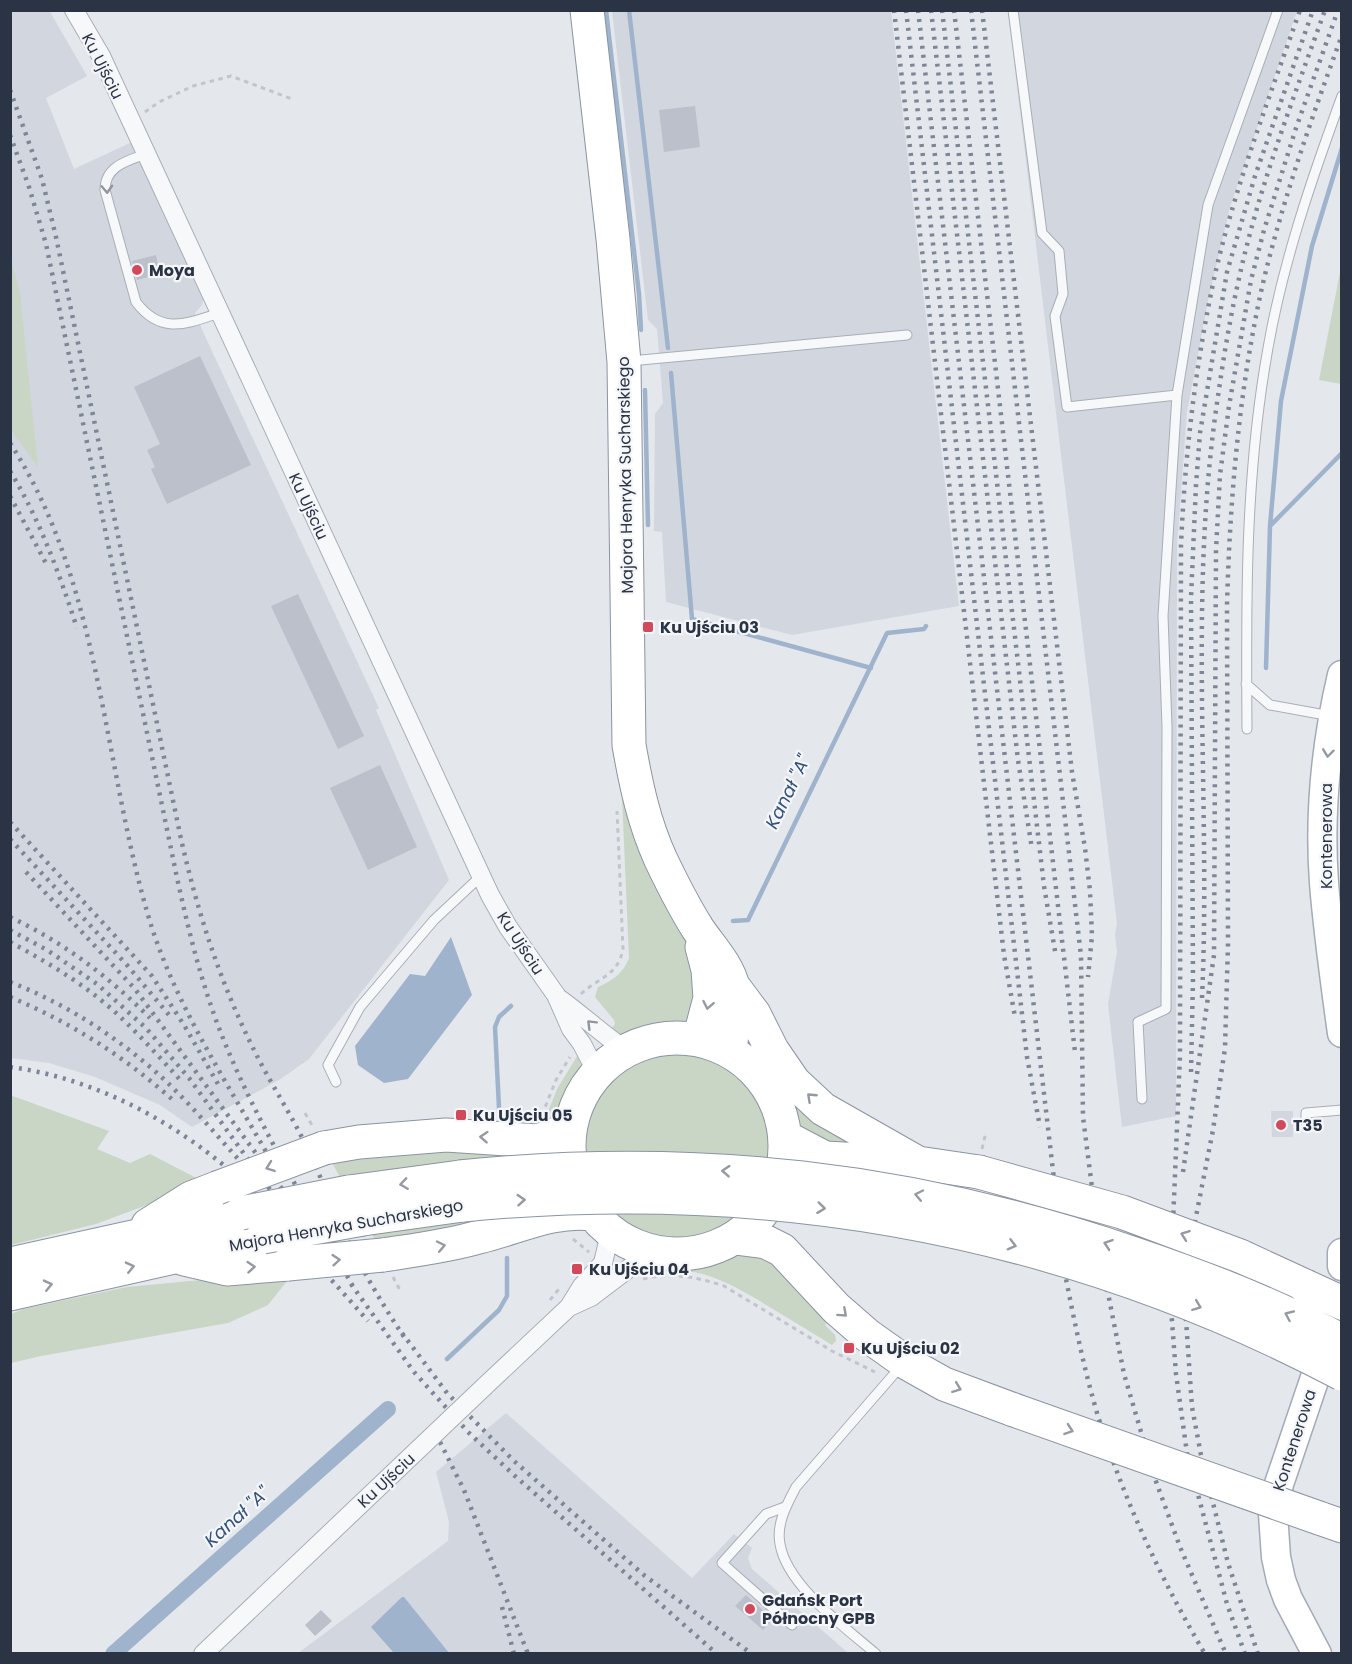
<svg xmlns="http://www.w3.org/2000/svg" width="1352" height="1664" font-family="Poppins,sans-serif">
<rect width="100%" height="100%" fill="#e4e7ec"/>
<path fill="#d2d6de" d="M49,10L87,76L46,98L74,169L132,142L204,297L202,305L195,313L204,334L379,708L376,710L449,880L309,1059L279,1080L192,1127L160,1105L95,1077L49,1063L11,1058L10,11Z
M612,11H891L959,606L792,635L666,602L662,532L654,531L655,414L663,403L657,329L648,320Z
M1008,11H1297L1230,207L1208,301L1187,412L1177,545L1176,1116L1122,1127L1108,1004L1117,952L1115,935L1117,923Z
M1271,1111H1293V1137H1272Z
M506,1413L692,1578L734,1534L752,1548L748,1558L752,1569L848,1653L297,1654L448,1541L449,1522L436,1472Z"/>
<path fill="#c9d6c5" d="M11,259L20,294L38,467L11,430Z
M1341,267V384L1319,380Z
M620,751L701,965L689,1022L679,1027L632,1036H625L609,1032L615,1024L614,1020L595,997L598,987C613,980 623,974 629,958Z
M740,1009L857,1139L838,1151L796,1126L781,1090L764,1066L744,1044Z
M579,1053C585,1070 575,1082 568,1098C564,1105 562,1113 558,1120L544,1122L557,1089Z
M677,1053C739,1060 772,1099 769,1161L583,1155C585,1096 616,1057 677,1053Z
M10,1095L109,1131L97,1149L130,1163L150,1154L206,1183L96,1224L11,1245Z
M427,1143L533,1158L342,1181L329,1157Z
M606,1208L744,1212C736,1219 727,1226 717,1231C680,1249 632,1238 606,1208Z
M519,1211L379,1246L369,1230Z
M737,1251H761L828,1322L825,1325L835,1335L836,1341L832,1345C811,1332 789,1319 768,1306C718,1276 688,1260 628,1277L647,1265L688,1266L704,1263Z
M295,1271L268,1305L228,1323L41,1356L11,1363V1314L23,1309L127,1287Z"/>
<path fill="#9fb4cc" d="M451,937L472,995L408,1079L384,1083L358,1065L355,1046L410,974L425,976Z
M402,1597H404L449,1653H394L371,1627Z"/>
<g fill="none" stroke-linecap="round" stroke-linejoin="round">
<path stroke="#9fb4cc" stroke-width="4.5" d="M606,10L639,294L641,330
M629,10L668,348
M671,373L692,619L871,668
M645,390L648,525
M1270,526L1342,453
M1266,668L1270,526L1281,401L1312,246L1342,148
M733,921L748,920L887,633L924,629L926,626
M499,1108L495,1027L499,1017L511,1006
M447,1359L499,1310L507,1296V1258"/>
<path stroke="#9fb4cc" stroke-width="16" d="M113,1654L388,1409"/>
</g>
<path fill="#bbc0ca" d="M695,106L700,147L664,152L659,110Z
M156,255L160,274L137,280L132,261Z
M200,356L251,465L167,504L151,469L155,467L147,450L160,444L134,387Z
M298,594L364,736L338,749L271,606Z
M380,765L417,847L368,870L330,788Z
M746,1595L773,1619L763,1630L735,1606Z
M321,1610L332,1621L315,1636L305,1625Z"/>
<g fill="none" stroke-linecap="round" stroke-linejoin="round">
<g stroke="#a9aeb7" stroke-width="11">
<path id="lane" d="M1013,10L1042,233L1059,251L1063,294L1055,316L1067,407L1177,395
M146,154C127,161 105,166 105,190L136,302C161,335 186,324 219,313
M630,361L907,335
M1246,684L1270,705L1331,716
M1247,729C1246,601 1245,475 1268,348C1283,262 1312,178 1342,96
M336,1082L328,1065L360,1007L434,920L481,876
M1142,1099L1138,1022L1166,1009L1167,727L1163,616L1177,395L1208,205L1278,10
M1306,1122V1113L1342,1110
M785,1507L766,1514L722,1563L792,1625
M876,1654C845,1627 787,1586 780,1544C776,1524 787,1504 796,1487L901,1366"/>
</g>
<g stroke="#a9aeb7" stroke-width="20">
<path id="street" d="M74,10L101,56L490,895L508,927L556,995L571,1029L582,1044L597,1073
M557,997C581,1014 602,1034 627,1051
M569,1307L591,1297L649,1253
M485,1386L569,1307L582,1286L603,1263L610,1233
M203,1654L405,1462"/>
</g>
<g stroke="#a3abb8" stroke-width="31">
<path id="primary" d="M1342,675C1326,743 1319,814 1324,883C1328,933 1335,983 1342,1033
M1342,1253V1266
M1317,1654L1288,1599L1281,1580L1276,1557L1273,1514L1279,1484L1327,1342"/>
</g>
<g stroke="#8b94a3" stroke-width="35">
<path id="highway" d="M587,10L613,239L624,362L629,745C636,785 644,823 661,860C672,883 684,907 698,929C710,947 728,965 733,987C737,1008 732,1030 730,1051
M733,986L754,1014L772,1050L794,1082L823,1109L918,1163
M569 1146a108 108 0 1 1 216 0a108 108 0 1 1-216 0Z
M699,1040L710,998L708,970L702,947
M785,1137L825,1158L918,1163L979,1172
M324,1148L359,1142L446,1135L538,1141L570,1129
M349,1192L460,1177
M363,1219L463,1205
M148,1225L191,1198L217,1188
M735,1238L766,1242L782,1250L836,1308L867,1335L905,1362L944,1384L1014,1410
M383,1255C416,1250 448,1246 479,1237C517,1228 553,1209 592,1214
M1240,1256L1305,1286
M184,1259L227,1269L288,1264
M10,1264L241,1213
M10,1294L263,1237
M1319,1518L1342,1526"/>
</g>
<path stroke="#c2c5cb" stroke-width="3" stroke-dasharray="4.5 4.5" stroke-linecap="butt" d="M145,112L159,102L193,86L231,76L292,99
M581,994C599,977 618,976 623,949L617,811
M305,1113L313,1127
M542,1115L556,1080L570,1057
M982,1149L986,1132
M573,1239L589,1252
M393,1277L401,1292
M643,1279C670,1272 697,1277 724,1286L832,1351L875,1372
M550,1300L559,1289"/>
<use href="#lane" stroke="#f7f8fa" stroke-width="9"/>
<use href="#street" stroke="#f7f8fa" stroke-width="18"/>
<use href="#primary" stroke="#fff" stroke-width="28"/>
<use href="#highway" stroke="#fff" stroke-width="33"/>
<path stroke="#7d8696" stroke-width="4.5" stroke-dasharray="3 6" stroke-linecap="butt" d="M894,10L1004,955L1015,1017
M906,10L1027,1057L1040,1127
M918,10L1065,1274C1076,1329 1087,1385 1105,1438C1130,1513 1165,1586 1205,1654
M931,10L1018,760L1032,849
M942,10L1044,886L1056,957
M954,10L1075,1052
M971,10L1081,956L1083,1117L1101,1258L1124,1374L1154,1476L1180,1547L1226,1654
M982,10L1072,772L1085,848L1090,891L1092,936L1088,977
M10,90L42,179L56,237L181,839C198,914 221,985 256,1054C272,1086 293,1117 308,1150C319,1172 327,1195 337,1217C356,1260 380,1301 406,1340
M10,135L29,187L46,244L176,873C189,933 203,991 227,1048C262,1132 311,1211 355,1290
M10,443C100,581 103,761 148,915C173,1001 225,1079 269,1157
M10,471C40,520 59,573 77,628
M10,496L48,567
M10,822L152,976L184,1025L218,1084
M10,839L127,965L169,1015
M26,872L135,989L316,1235
M10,917C63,942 109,977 150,1018
M10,930L47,950L97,984L146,1028L189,1078L311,1246
M10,942C47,962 84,984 115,1012C139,1034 161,1059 183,1083
M10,982C64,1003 114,1035 157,1073C187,1100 213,1131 239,1160
M10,997C72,1023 125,1057 174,1101
M1202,998C1211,800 1188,600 1217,403C1223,361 1230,317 1240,274C1260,184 1294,97 1325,10
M10,1067C93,1078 170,1119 233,1173C252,1190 269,1210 286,1229C313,1260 341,1290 368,1321
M1191,1072L1193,979L1191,598L1196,485L1200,433L1227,272L1255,176L1313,10
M1183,1172L1214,955L1216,550L1220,475L1229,406L1251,280L1264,230L1296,128L1338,10
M351,1284L414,1372L468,1432L515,1476L717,1654
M402,1333L447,1393L514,1461L645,1576L752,1654
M436,1434L464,1490L528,1654
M502,1607L514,1654
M1245,1654L1227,1604L1187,1453L1176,1374L1170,1295L1180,1055L1181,545C1185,453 1196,360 1216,270C1237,181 1270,96 1300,10
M1258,1654L1228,1563L1201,1455L1192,1407L1186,1320L1190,1247L1213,1130L1225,1048L1228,944L1227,605C1230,497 1239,389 1263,283C1283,199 1312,117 1342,35"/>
<g stroke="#a9aeb7" stroke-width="20" stroke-linecap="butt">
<path id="street-bridge" d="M405,1462L485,1386"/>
</g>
<g stroke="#8b94a3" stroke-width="35" stroke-linecap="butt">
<path id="highway-bridge" d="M979,1172L1122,1212L1240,1256
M460,1177C694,1153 913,1178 1135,1254C1206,1278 1276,1305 1342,1341
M217,1188L324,1148
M463,1205C772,1175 1067,1229 1342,1374
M241,1213L349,1192
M263,1237L363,1219
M288,1264L383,1255
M1305,1286L1342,1303
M1014,1410L1319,1518"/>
</g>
<use href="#street-bridge" stroke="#f7f8fa" stroke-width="18"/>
<use href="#highway-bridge" stroke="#fff" stroke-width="33"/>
</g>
<defs><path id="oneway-chevron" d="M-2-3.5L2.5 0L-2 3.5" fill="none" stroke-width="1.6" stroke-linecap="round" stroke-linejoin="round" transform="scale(1.5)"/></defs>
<g stroke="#9196a0">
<use href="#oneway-chevron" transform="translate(107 189) rotate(88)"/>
<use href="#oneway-chevron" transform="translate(591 1024) rotate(-135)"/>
</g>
<g stroke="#959aa2">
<use href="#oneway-chevron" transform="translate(1328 753) rotate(97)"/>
<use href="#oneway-chevron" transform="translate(708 1005) rotate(101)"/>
<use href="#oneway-chevron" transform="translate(811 1097) rotate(-137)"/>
<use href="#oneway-chevron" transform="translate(484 1137) rotate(-176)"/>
<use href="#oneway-chevron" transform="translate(270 1167) rotate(160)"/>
<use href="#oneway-chevron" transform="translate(726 1171) rotate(-176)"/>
<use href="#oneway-chevron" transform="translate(404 1184) rotate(172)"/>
<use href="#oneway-chevron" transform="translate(919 1195) rotate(-168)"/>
<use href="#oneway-chevron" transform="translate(521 1200) rotate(-4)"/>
<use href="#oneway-chevron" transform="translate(821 1208) rotate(7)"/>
<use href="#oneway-chevron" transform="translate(1185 1235) rotate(-160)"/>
<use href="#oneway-chevron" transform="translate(1108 1244) rotate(-161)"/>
<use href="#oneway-chevron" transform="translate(1012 1245) rotate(15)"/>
<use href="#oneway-chevron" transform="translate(441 1246) rotate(-12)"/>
<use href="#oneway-chevron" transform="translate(336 1260) rotate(-5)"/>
<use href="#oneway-chevron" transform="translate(130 1267) rotate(-13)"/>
<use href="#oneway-chevron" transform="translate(251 1267) rotate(-5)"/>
<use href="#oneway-chevron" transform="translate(48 1285) rotate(-13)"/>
<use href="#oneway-chevron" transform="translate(1197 1306) rotate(21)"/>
<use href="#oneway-chevron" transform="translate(843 1313) rotate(42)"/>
<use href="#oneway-chevron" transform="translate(1289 1315) rotate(-156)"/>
<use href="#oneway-chevron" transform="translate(957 1388) rotate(21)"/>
<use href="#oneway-chevron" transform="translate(1069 1430) rotate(19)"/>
</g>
<g fill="#d1495b" stroke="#f4f6f9" stroke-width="2">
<circle cx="137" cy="270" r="6"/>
<rect x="642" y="621" width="12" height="12" rx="3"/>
<rect x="455" y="1109" width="12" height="12" rx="3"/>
<circle cx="1281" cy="1125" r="6"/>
<rect x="571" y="1263" width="12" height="12" rx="3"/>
<rect x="843" y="1342" width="12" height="12" rx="3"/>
<circle cx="750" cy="1609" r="6"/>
</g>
<g text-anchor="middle" stroke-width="4.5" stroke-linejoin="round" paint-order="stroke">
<g font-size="16" fill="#2b3445" stroke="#f4f6f9">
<text transform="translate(103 66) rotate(63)" y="6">Ku Ujściu</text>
<text transform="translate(625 475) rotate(-91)" y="6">Majora Henryka Sucharskiego</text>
<text transform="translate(309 506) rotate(65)" y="6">Ku Ujściu</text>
<text transform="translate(1326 836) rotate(-90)" y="6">Kontenerowa</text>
<text transform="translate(521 943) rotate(57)" y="6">Ku Ujściu</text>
<text transform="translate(346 1225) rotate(-10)" y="6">Majora Henryka Sucharskiego</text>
<text transform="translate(1294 1440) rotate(-72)" y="6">Kontenerowa</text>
<text transform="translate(386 1480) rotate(-43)" y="6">Ku Ujściu</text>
</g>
<g font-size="16" font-weight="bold" fill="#2b3445" stroke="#f4f6f9" text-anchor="start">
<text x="149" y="276">Moya</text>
<text x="660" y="633">Ku Ujściu 03</text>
<text x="473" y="1121">Ku Ujściu 05</text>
<text x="1293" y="1131">T35</text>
<text x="589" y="1275">Ku Ujściu 04</text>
<text x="861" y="1354">Ku Ujściu 02</text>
<text x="762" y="1606">Gdańsk Port<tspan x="762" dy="18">Północny GPB</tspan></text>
</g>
<g font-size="18" font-style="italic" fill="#34527a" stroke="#f4f6f9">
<text transform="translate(788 792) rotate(-64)" y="6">Kanał "A"</text>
<text transform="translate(237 1517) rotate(-42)" y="6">Kanał "A"</text>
</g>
</g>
<rect width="1352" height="1664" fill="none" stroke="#2b3445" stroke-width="24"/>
</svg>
